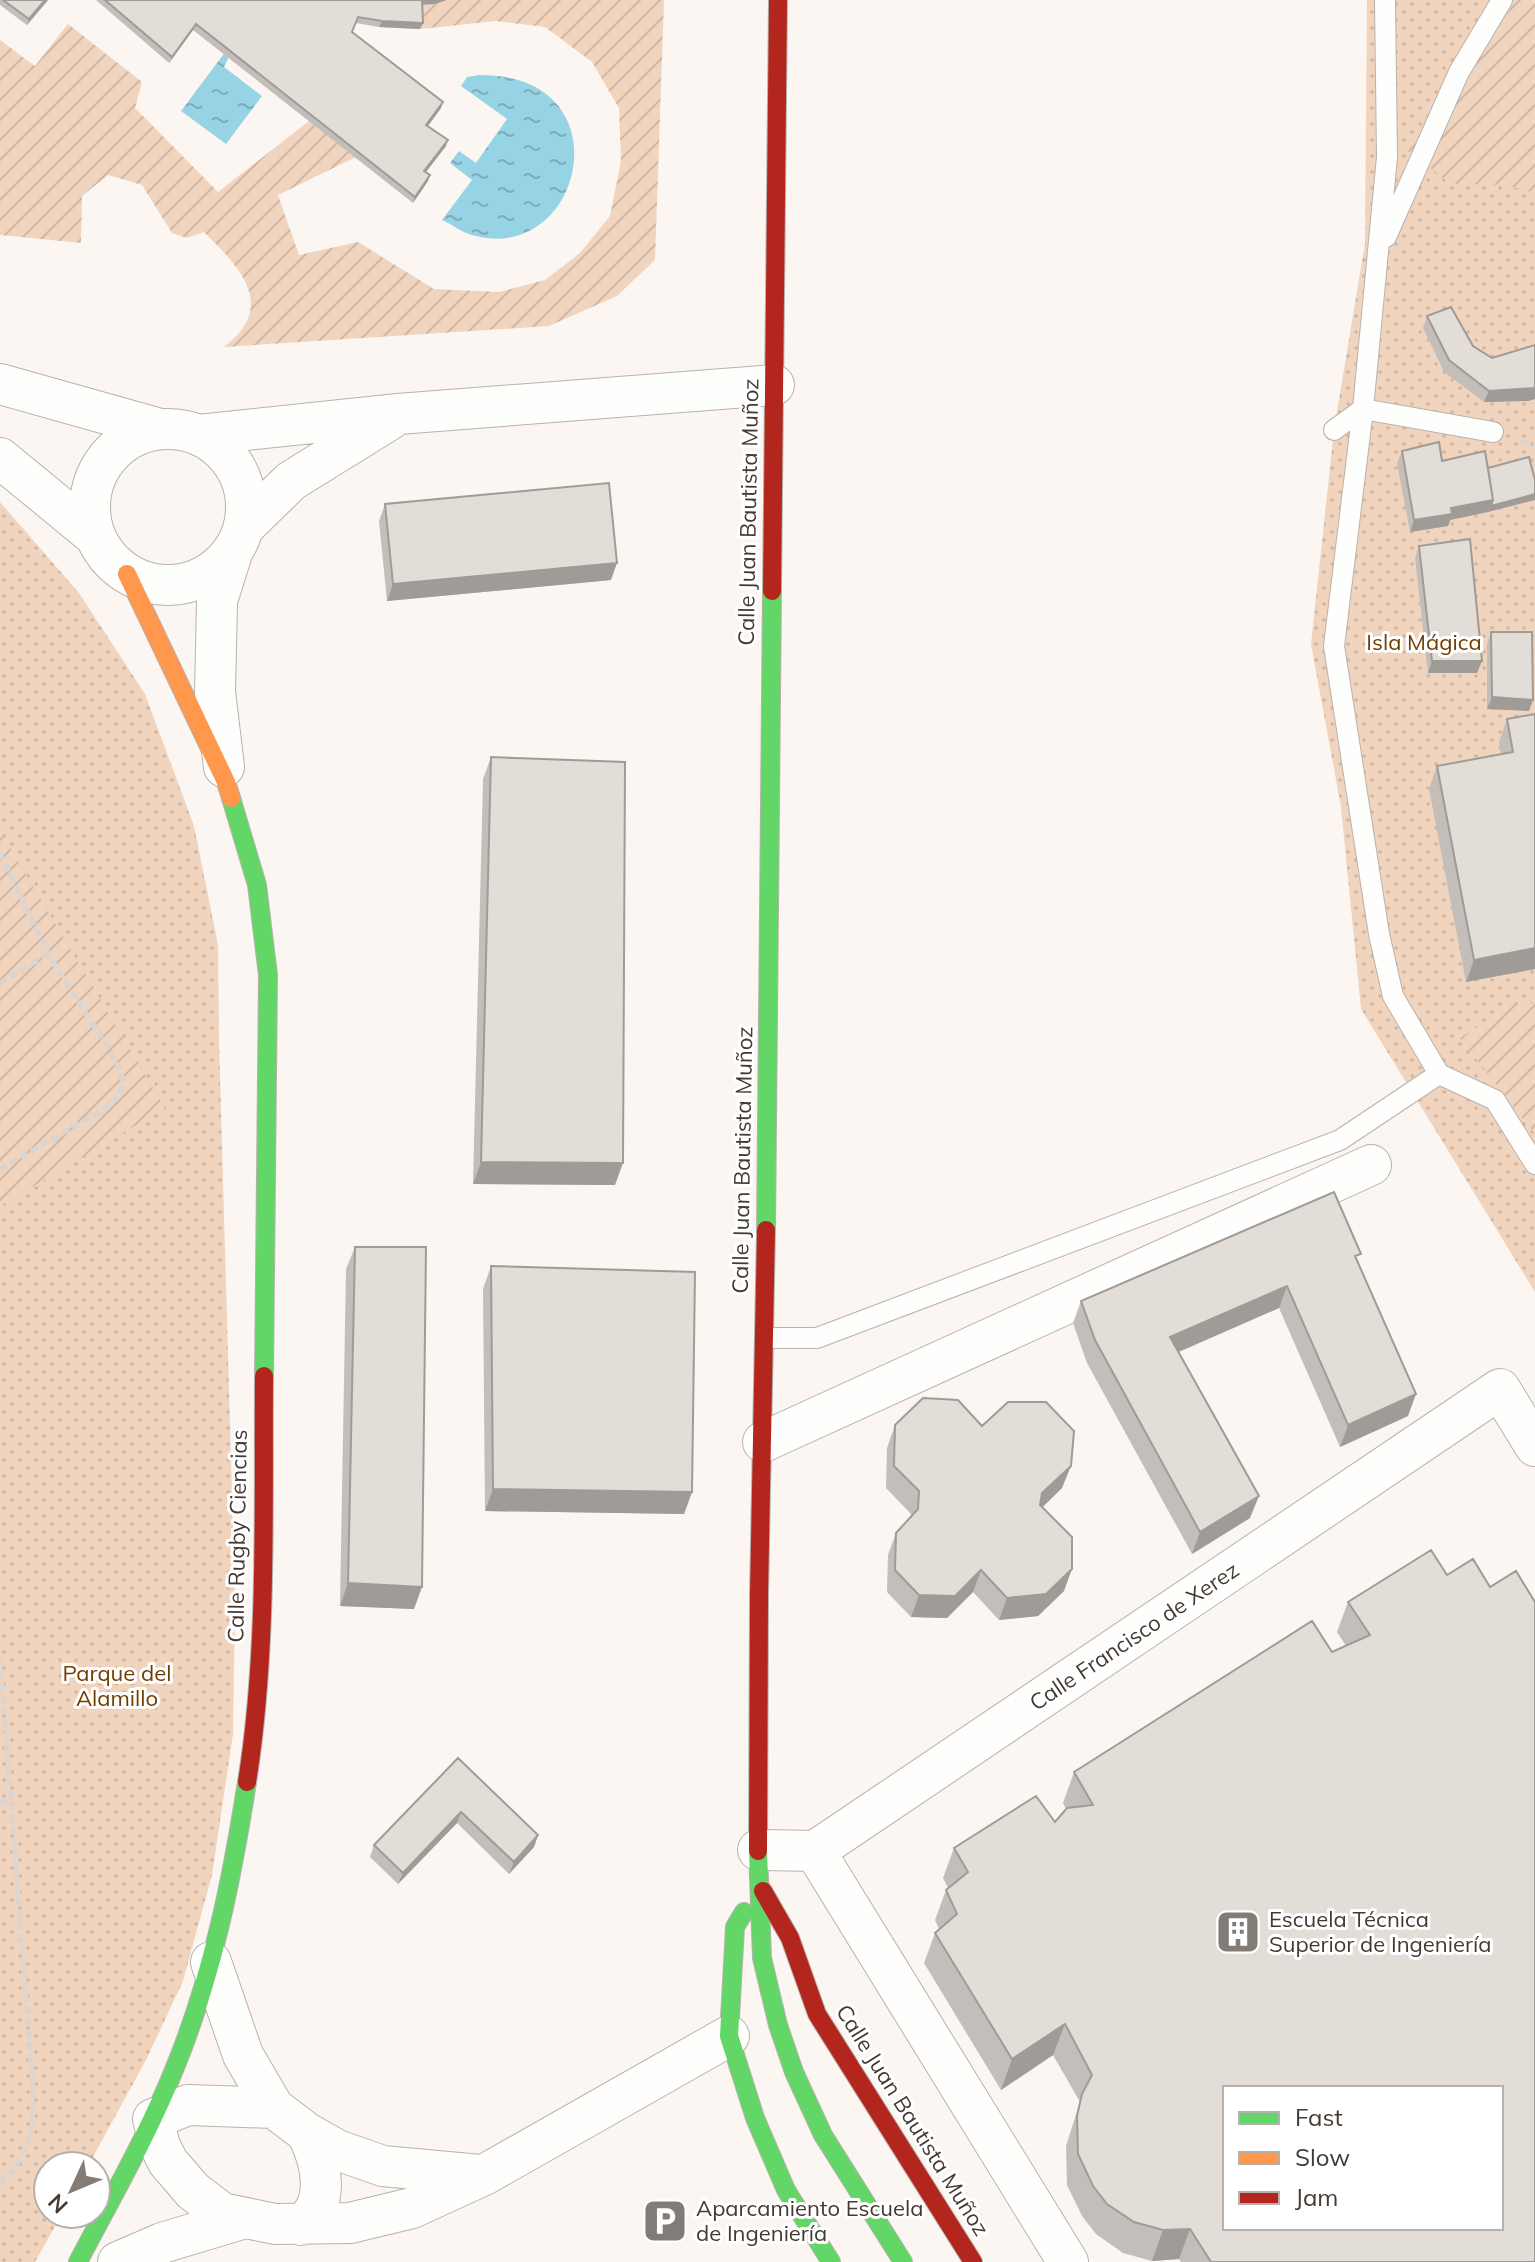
<svg xmlns="http://www.w3.org/2000/svg" width="1535" height="2262" font-family="Mulish,sans-serif">
<defs>
<pattern id="grass-dots" width="8" height="8" patternUnits="userSpaceOnUse" patternTransform="scale(2)"><rect width="8" height="8" fill="#f1d4be"/><path d="M2 2h.1M6 6h.1" fill="none" stroke="#d0b7a4" stroke-width="1.8" stroke-linecap="round"/></pattern>
<pattern id="garden-furrows" width="10" height="10" patternUnits="userSpaceOnUse" patternTransform="scale(2)"><rect width="10" height="10" fill="#f1d4be"/><path d="M-1 1l2-2M0 10L10 0M9 11l2-2" fill="none" stroke="#d0b7a4"/></pattern>
<pattern id="water-ripples" width="26" height="14" patternUnits="userSpaceOnUse" patternTransform="scale(2)"><rect width="26" height="14" fill="#96d3e5"/><path d="M2 4q2-2 4 0t4 0M15 11q2-2 4 0t4 0" fill="none" stroke="#7cacba"/></pattern>
</defs>
<rect width="100%" height="100%" fill="#fbf6f2"/>
<path fill="url(#grass-dots)" d="M1367,0H1535V1292L1361,1009L1341,807L1311,644L1334,430L1365,243Z
M0,502L79,593L145,694L194,826L218,945L219,1041L235,1598L233,1734L212,1875L183,1981L146,2060L88,2166H48V2214H62L35,2262H0Z"/>
<path fill="url(#garden-furrows)" d="M447,0H664L655,260L617,296L549,326L224,347C230,342 238,336 242,329C269,292 228,257 204,232L187,238L172,233L142,185L108,175L82,196L81,243L0,235V40L35,66L68,24L142,82L135,108L218,192L309,121L356,157L278,195L299,255L358,242L434,289L499,292L545,280L580,253L610,216L621,161L619,108L592,62L545,27L496,21L421,29L420,5L435,4Z
M1516,0H1535V193L1506,185L1451,184L1408,151L1474,66Z
M0,831L165,1108L0,1206Z
M1535,1003V1134L1460,1038L1511,1005Z"/>
<path fill="url(#water-ripples)" d="M241,31L224,67L262,96L226,144L181,111Z
M479,75C627,74 584,263 476,236C464,234 453,225 442,220L472,180L450,163L459,151L476,163L507,119L461,86L467,77Z"/>
<g fill="none" stroke-linecap="round" stroke-linejoin="round">
<g stroke="#b8b2ad" stroke-width="22">
<path id="lane" d="M1385,0L1387,157L1363,409L1334,646L1379,934L1393,996L1439,1074L1495,1100L1535,1164
M1386,237L1459,72L1502,0
M1334,430L1363,409L1493,432
M765,1338H817L1340,1140L1439,1074"/>
</g>
<g stroke="#b8b2ad" stroke-width="42">
<path id="street" d="M0,384L160,429
M90 507a78 78 0 1 1 156 0a78 78 0 1 1-156 0Z
M199,435L398,414L774,385
M0,458L95,536
M244,527L291,481L391,419
M224,767L215,692L217,601L233,550
M763,1442L1371,1165
M758,1850L815,1851L1500,1389L1535,1446
M815,1851L1068,2262
M211,1962L243,2055L274,2108L307,2133L337,2150L383,2166L480,2175
M274,2108L188,2105L153,2119L160,2146L168,2162L193,2191L222,2213L275,2224L350,2223L412,2208L484,2175L729,2036
M301,2225C332,2204 321,2161 307,2133
M118,2262L162,2243L245,2218"/>
</g>
<g stroke="#b8b2ad" stroke-width="20">
<path id="fast" d="M231,798L257,885L268,975L264,1376
M766,1230L772,591
M758,1851L762,1958L778,2025L794,2072L823,2135L903,2262
M744,1912L735,1927L729,2036L755,2118L786,2190L831,2262
M78,2262C112,2197 149,2133 176,2065C213,1974 232,1878 247,1782"/>
</g>
<g stroke="#b8b2ad" stroke-width="20">
<path id="slow" d="M127,574L226,782L231,798"/>
</g>
<g stroke="#b8b2ad" stroke-width="20">
<path id="jam" d="M772,591L778,0
M247,1782C268,1651 263,1509 264,1376
M758,1851L759,1595L766,1230
M763,1891L790,1938L817,2014L973,2262"/>
</g>
<path stroke="#d8d5d3" stroke-width="5" stroke-dasharray="8 4" stroke-linecap="butt" d="M1521,441L1535,446
M0,853L48,954L115,1059L123,1079L119,1096L105,1109L0,1169
M0,983L48,954
M0,1659L34,2101C30,2144 30,2151 0,2184
M0,1804L12,1797"/>
<use href="#lane" stroke="#fefefd" stroke-width="20"/>
<use href="#street" stroke="#fefefd" stroke-width="40"/>
<use href="#fast" stroke="#63d668" stroke-width="18"/>
<use href="#slow" stroke="#ff974d" stroke-width="18"/>
<use href="#jam" stroke="#b3261e" stroke-width="18"/>
</g>
<path fill="#c3beba" d="M0,0H48L27,25L0,5Z
M96,0H447L435,4L422,5L423,23L420,29L379,27L356,23L352,32L441,108L428,126L446,146L426,172L430,175L428,181L413,203L193,30L169,63Z
M1427,316L1492,358L1535,345V399L1528,401L1484,402L1444,372L1423,328Z
M1402,451L1442,461L1488,468L1529,457L1488,512L1450,520L1448,526L1410,532L1397,463Z
M385,504L611,580L387,601L379,521Z
M1419,546L1482,661L1477,673H1428L1415,558Z
M1491,632L1529,711L1487,709V644Z
M1535,714V969L1466,982L1429,789L1437,766L1501,754L1499,742L1507,719Z
M491,757L615,1185L473,1184L483,779Z
M355,1247L414,1609L340,1606L346,1269Z
M1358,1263L1408,1416L1340,1447L1279,1308L1179,1352L1250,1518L1192,1554L1087,1363L1073,1323L1081,1301Z
M491,1266L692,1492L684,1514L485,1511L483,1289Z
M895,1425L982,1426L1062,1488L1042,1508L1064,1591L1038,1616L999,1620L973,1592L947,1618L911,1617L887,1592L888,1555L896,1533L911,1517V1514L886,1488L887,1448Z
M1431,1550L1535,2262H1181L1179,2259L1152,2261L1123,2253L1096,2234L1082,2216L1067,2185L1066,2146L1080,2102L1053,2055L1001,2090L924,1963L935,1933L939,1929L935,1920L946,1890L948,1888L943,1878L954,1848L1055,1822L1066,1809L1063,1803L1074,1772L1346,1646L1337,1632L1348,1602Z
M458,1758L538,1835L534,1847L509,1874L457,1823L398,1884L370,1857L374,1845Z"/>
<path fill="#9f9b97" d="M45,0H48L27,25L29,19Z
M387,0H447L435,4L384,7Z
M382,21L423,23L420,29L379,27Z
M196,24L193,30L169,63L172,57Z
M443,102L441,108L424,131L426,125Z
M448,140L446,146L422,177L424,171Z
M430,175L428,181L413,203L415,197Z
M1535,388V399L1528,401L1484,402L1489,391Z
M1535,494V500L1488,512L1491,506Z
M1493,500L1488,512L1450,520L1448,526L1410,532L1414,520L1451,508Z
M617,563L611,580L387,601L393,584Z
M1432,661H1482L1477,673H1428Z
M1492,697L1533,700L1529,711L1487,709Z
M1535,948V969L1466,982L1474,960Z
M481,1162L623,1163L615,1185L473,1184Z
M1287,1286L1279,1308L1162,1359L1170,1337Z
M1416,1394L1408,1416L1340,1447L1348,1425Z
M1071,1466L1062,1488L1034,1515L1042,1493Z
M493,1489L692,1492L684,1514L485,1511Z
M1259,1496L1250,1518L1192,1554L1200,1532Z
M1072,1569L1064,1591L1038,1616L999,1620L1007,1598Z
M981,1570L973,1592L947,1618L911,1617L919,1595Z
M348,1583L422,1587L414,1609L340,1606Z
M461,1812L457,1823L398,1884L403,1873Z
M538,1835L534,1847L509,1874L514,1862Z
M1065,2024L1053,2055L1001,2090L1012,2059Z
M1190,2229L1179,2259L1152,2261L1163,2230Z"/>
<path fill="#e3ddd8" stroke="#9f9b97" stroke-width="2" fill-rule="evenodd" d="M3,0H45L29,19Z
M105,0H422L423,23L382,21L358,17L352,32L443,102L426,125L448,140L424,171L430,175L415,197L196,24L172,57Z
M1451,307L1473,346L1492,358L1535,345V388L1489,391L1449,360L1427,316Z
M1439,442L1442,461L1485,451L1493,500L1451,508L1452,514L1414,520L1402,451Z
M1529,457L1535,480V494L1491,506L1493,500L1488,468Z
M609,483L617,563L393,584L385,504Z
M1470,539L1482,661H1432L1419,546Z
M1491,632H1532L1533,700L1492,697Z
M1535,714V948L1474,960L1437,766L1513,752L1507,719Z
M491,757L625,762L623,1163L481,1162Z
M1334,1192L1361,1254L1355,1256L1416,1394L1348,1425L1287,1286L1170,1337L1259,1496L1200,1532L1095,1340L1081,1301Z
M355,1247H426L422,1587L348,1583Z
M491,1266L695,1272L692,1492L493,1489Z
M923,1398L958,1400L982,1426L1008,1402H1046L1074,1431L1071,1466L1042,1493L1040,1505L1072,1537V1569L1046,1594L1007,1598L981,1570L955,1596L919,1595L895,1570L896,1533L918,1509L919,1491L894,1466L895,1425Z
M1431,1550L1447,1575L1473,1559L1490,1587L1516,1571L1535,1602V2262H1211L1190,2229L1163,2230L1134,2222L1107,2204L1093,2186L1078,2154L1077,2116L1082,2094L1092,2075L1065,2024L1012,2059L935,1933L957,1914L946,1890L968,1872L954,1848L1036,1796L1055,1822L1067,1808L1093,1805L1074,1772L1312,1621L1332,1652L1370,1635L1348,1602ZM1225,2088H1501V2228H1225Z
M458,1758L538,1835L514,1862L461,1812L403,1873L374,1845Z"/>
<defs>
<g id="building-square" transform="scale(2.3)"><rect x="-9" y="-9" width="18" height="18" rx="4" fill="#837c76" stroke="#fff"/><path d="M-4-6H4V6H1V3H-1V6H-4ZM-2.5-4.3h1.7v1.8h-1.7ZM.8-4.3h1.7v1.8H.8ZM-2.5-1h1.7V.8h-1.7ZM.8-1h1.7V.8H.8Z" fill="#fff"/></g>
<g id="parking-square" transform="scale(2.3)"><rect x="-9" y="-9" width="18" height="18" rx="4" fill="#837c76" stroke="#fff"/><path d="M-3.5-5.5H1a3.5 3.5 0 0 1 0 7H-1V5.5H-3.5ZM-1-3.4V-.6H.8a1.4 1.4 0 0 0 0-2.8Z" fill="#fff"/></g>
</defs>
<g fill-rule="evenodd">
<use href="#building-square" x="1238" y="1932"/>
<use href="#parking-square" x="665" y="2221"/>
</g>
<g text-anchor="middle" stroke-width="6" stroke-linejoin="round" paint-order="stroke">
<g font-size="22" fill="#433a33" stroke="#fff">
<text transform="translate(748 512) rotate(-89)" y="8">Calle Juan Bautista Muñoz</text>
<text transform="translate(742 1160) rotate(-89)" y="8">Calle Juan Bautista Muñoz</text>
<text transform="translate(237 1536) rotate(-89)" y="8">Calle Rugby Ciencias</text>
<text transform="translate(1134 1636) rotate(-34)" y="8">Calle Francisco de Xerez</text>
<text transform="translate(913 2120) rotate(58)" y="8">Calle Juan Bautista Muñoz</text>
</g>
<g font-size="22" fill="#723d00" stroke="#fff">
<text x="1424" y="650">Isla Mágica</text>
<text x="117" y="1681">Parque del<tspan x="117" dy="25">Alamillo</tspan></text>
</g>
<g font-size="22" fill="#433a33" stroke="#fff" text-anchor="start">
<text x="1269" y="1927">Escuela Técnica<tspan x="1269" dy="25">Superior de Ingeniería</tspan></text>
<text x="696" y="2216">Aparcamiento Escuela<tspan x="696" dy="25">de Ingeniería</tspan></text>
</g>
</g>
<rect x="1223" y="2086" width="280" height="144" fill="#ffffff" stroke="#b4b0ad" stroke-width="2"/>
<rect x="1239" y="2112" width="40" height="12" fill="#63d668" stroke="#b4b0ad" stroke-width="2"/>
<text x="1295" y="2126" font-size="24" fill="#433a33">Fast</text>
<rect x="1239" y="2152" width="40" height="12" fill="#ff974d" stroke="#b4b0ad" stroke-width="2"/>
<text x="1295" y="2166" font-size="24" fill="#433a33">Slow</text>
<rect x="1239" y="2192" width="40" height="12" fill="#b3261e" stroke="#b4b0ad" stroke-width="2"/>
<text x="1295" y="2206" font-size="24" fill="#433a33">Jam</text>
<g transform="translate(72 2190) rotate(226)"><circle r="38" fill="#ffffff" stroke="#b4b0ad" stroke-width="2"/>
<path d="M0-6L14 30L0 20L-14 30Z" fill="#837c76"/>
<text y="-12" font-size="22" font-weight="bold" text-anchor="middle" fill="#433a33">N</text>
</g>
</svg>
